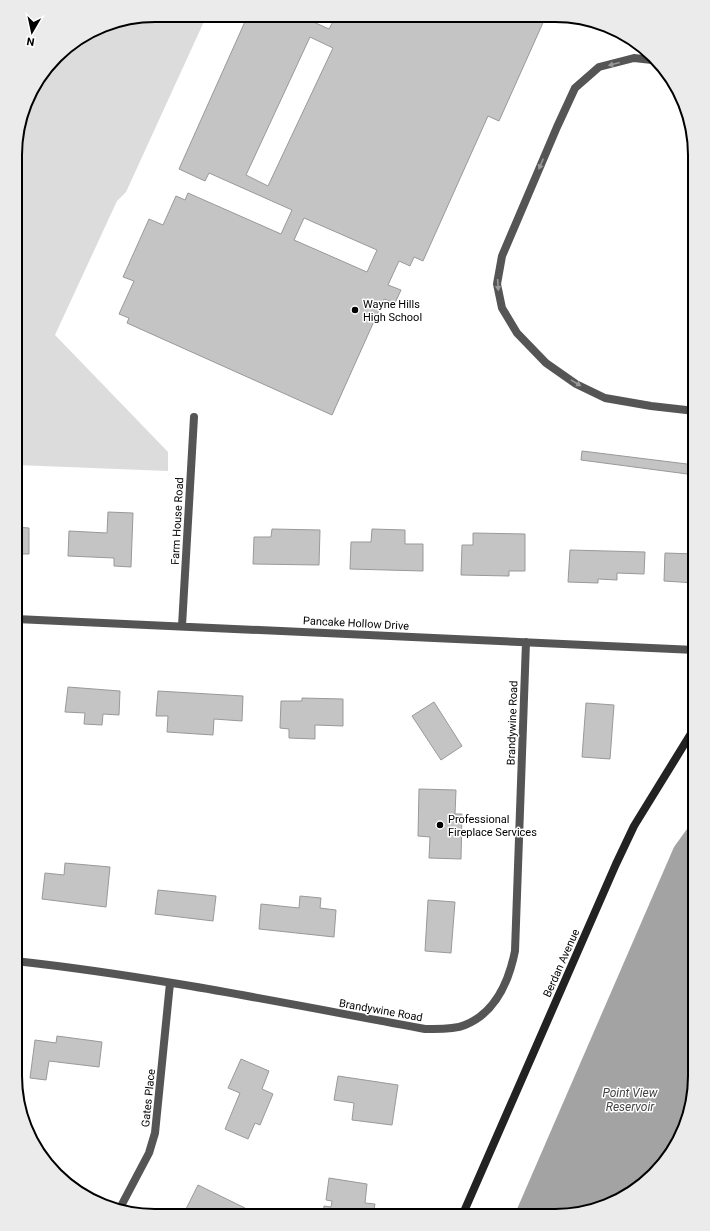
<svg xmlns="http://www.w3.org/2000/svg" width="710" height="1231" font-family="Roboto,sans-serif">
<rect width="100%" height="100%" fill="#fff"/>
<path fill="#dcdcdc" d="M155,15H207L126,192L117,201L55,335L168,452V471L16,465V137L30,93L63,50L102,26Z"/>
<path fill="#a3a3a3" d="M695,818V1085L687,1121L666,1161L608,1205L555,1216H514L674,847Z"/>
<path fill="#c4c4c4" stroke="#999" fill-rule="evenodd" d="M248,15H298L329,29L336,16H546L499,121L488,116L423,261L414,257L410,266L399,261L388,285L401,290L395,303L384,299L332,415L127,323L129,318L119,314L134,281L123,277L149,219L163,225L176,196L185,200L188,193L281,234L292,210L209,173L205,181L179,169ZM310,37L333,48L268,186L246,175ZM304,218L377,250L367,272L294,240Z
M582,451L695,465V475L581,460Z
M108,512L133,513L131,567L114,566V558L68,556L69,531L107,533Z
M16,527L29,528V554H16Z
M272,529L320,530L319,565L253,564L254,537H271Z
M372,529L405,530V544H423V571L350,569L351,542H371Z
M473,533L525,534V571H509V576L461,575L462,545H473Z
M570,550L645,552L644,574L617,573V580L598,579V583L568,582Z
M665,553L695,554V583L664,581Z
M68,687L120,691L119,715L103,714L102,725L84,724L85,713L65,712Z
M158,691L243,696L242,721L214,719L213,735L167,732L168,716H156Z
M302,698L343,699V726L315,725V739L289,738V729L280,728L281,701H302Z
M434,702L462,746L441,760L412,716Z
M586,703L614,705L610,759L582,757Z
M419,789L456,790L455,814H462L461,859L429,858L430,837L418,836Z
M65,863L110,867L106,907L42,899L45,873L64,875Z
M158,890L216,896L213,921L155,914Z
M300,896L321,898L320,908L336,910L334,937L259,929L261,904L299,908Z
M428,900L455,902L451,953L425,951Z
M57,1036L102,1042L99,1067L49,1061L46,1080L30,1078L35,1040L56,1043Z
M241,1059L269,1071L262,1089L273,1094L260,1125L255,1123L248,1139L225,1129L240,1093L228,1088Z
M338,1076L398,1085L392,1125L352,1120L354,1103L334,1100Z
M329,1178L367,1184L365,1203L375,1204L373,1215H323L324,1206L331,1207L332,1201L326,1200Z
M198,1185L245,1208L241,1215H183Z"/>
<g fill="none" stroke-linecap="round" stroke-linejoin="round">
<path stroke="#555" stroke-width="8" d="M652,60L634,58L599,67L575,88L557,127L502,256L497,284L502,308L517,333L546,363L576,384L605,398L651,406L695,411"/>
<path stroke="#555" stroke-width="8" d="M16,619L695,650
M182,626L194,417
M15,961C153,976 289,1004 425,1029C437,1029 453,1030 465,1025C495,1013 509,981 515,951L526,642
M120,1208L149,1153L155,1133L170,983"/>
<path stroke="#222" stroke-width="8" d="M462,1216L616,864L634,826L695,727"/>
</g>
<defs><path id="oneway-solid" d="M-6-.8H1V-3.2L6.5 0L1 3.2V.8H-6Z"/></defs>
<g fill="#999">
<use href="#oneway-solid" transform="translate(614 64) rotate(165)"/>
<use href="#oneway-solid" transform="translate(541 164) rotate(113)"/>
<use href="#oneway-solid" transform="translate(498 285) rotate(86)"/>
<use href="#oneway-solid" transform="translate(576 383) rotate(31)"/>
</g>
<g fill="#000" stroke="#fff" stroke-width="1.5">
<circle cx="355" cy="310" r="4"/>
<circle cx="440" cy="825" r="4"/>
</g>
<g text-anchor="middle" stroke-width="3" stroke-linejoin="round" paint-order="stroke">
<g font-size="11" fill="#000" stroke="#fff" text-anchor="start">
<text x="363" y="308">Wayne Hills<tspan x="363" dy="13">High School</tspan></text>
<text x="448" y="823">Professional<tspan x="448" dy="13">Fireplace Services</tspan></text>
</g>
<g font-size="11" fill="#000" stroke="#fff">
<text transform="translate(177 521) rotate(-87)" y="4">Farm House Road</text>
<text transform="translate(356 623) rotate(3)" y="4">Pancake Hollow Drive</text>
<text transform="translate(512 723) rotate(-88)" y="4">Brandywine Road</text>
<text transform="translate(561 963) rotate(-66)" y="4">Berdan Avenue</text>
<text transform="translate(381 1010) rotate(10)" y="4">Brandywine Road</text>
<text transform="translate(148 1098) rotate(-84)" y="4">Gates Place</text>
</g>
<g font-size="12" font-style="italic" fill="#444" stroke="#fff">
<text x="630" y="1097">Point View<tspan x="630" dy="14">Reservoir</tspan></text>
</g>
</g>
<path d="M0 0H710V1231H0ZM155 22H555A133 133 0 0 1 688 155V1076A133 133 0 0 1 555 1209H155A133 133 0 0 1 22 1076V155A133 133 0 0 1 155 22Z" fill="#ebebeb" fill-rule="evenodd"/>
<path fill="none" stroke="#000" stroke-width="2" d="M155 22H555A133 133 0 0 1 688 155V1076A133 133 0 0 1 555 1209H155A133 133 0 0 1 22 1076V155A133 133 0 0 1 155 22Z"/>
<g transform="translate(32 32) rotate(189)" stroke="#ffffff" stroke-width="3" paint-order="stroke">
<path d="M0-3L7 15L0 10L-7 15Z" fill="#000000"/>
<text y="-6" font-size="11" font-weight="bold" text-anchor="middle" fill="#000000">N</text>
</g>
</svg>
